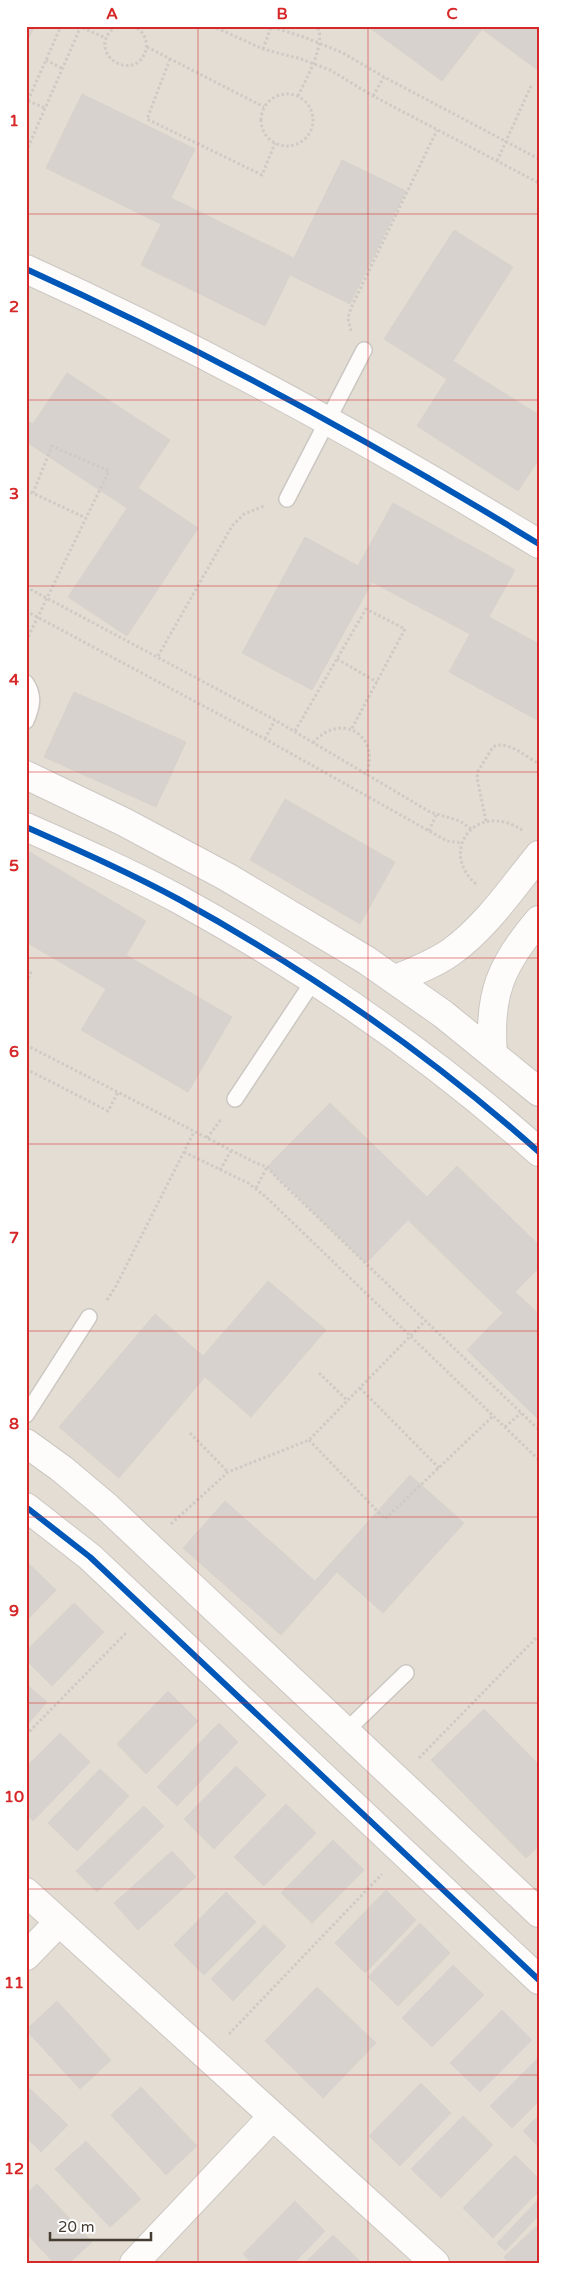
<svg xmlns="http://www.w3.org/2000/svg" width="565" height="2289" font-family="'Varela Round',sans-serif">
<rect width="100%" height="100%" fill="#efebe6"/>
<path fill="#e4ddd3" d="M26,26H539V2263H26Z"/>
<path fill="#d7d2cd" stroke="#d7d2cc" d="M26,26H35L26,43Z
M367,26H462L466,30L469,26H539V71L482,29L442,81Z
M82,94L195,149L171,198L294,258L342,160L406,191L350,304L290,275L265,326L141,265L161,224L46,168Z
M454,230L513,267L453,361L539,415V459L518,491L417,426L447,379L384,339Z
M67,373L170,440L138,488L198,528L127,636L68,597L127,508L28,443L26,446V420L33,424Z
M393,503L515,570L489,617L539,644V721L449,672L470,634L372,582L312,690L242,653L305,537L358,566Z
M74,692L186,742L156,807L44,757Z
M285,799L395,862L360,924L250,860Z
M26,850L146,921L126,955L232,1017L188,1092L81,1030L106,989L26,942Z
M330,1103L427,1197L457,1166L539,1245V1268L515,1292L539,1314V1420L467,1350L503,1313L408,1220L366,1263L267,1167Z
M268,1281L326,1330L251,1417L205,1377L119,1478L59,1427L155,1314L203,1356Z
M410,1475L464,1523L383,1613L337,1572L281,1635L183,1548L225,1501L315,1581Z
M26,1561L56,1590L26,1621Z
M74,1603L104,1632L52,1686L26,1660V1651Z
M26,1684L47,1702L26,1726Z
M168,1691L198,1721L146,1774L117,1744Z
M484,1709L539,1765V1846L526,1858L431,1760Z
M219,1723L238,1742L177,1806L157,1787Z
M60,1733L90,1762L33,1821L26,1814V1767Z
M236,1766L266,1795L214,1849L184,1819Z
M100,1769L129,1796L77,1851L48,1823Z
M286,1804L316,1833L264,1886L234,1857Z
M144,1806L164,1826L97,1892L76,1871Z
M333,1840L364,1870L312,1923L281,1893Z
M172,1851L196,1877L138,1930L114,1903Z
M386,1890L416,1920L365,1973L335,1943Z
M226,1892L256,1922L204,1975L174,1945Z
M420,1923L450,1953L398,2006L368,1977Z
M264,1925L286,1946L233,2001L211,1979Z
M453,1965L484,1995L432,2047L402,2018Z
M317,1987L376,2043L323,2098L265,2041Z
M57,2001L111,2060L80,2089L26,2030Z
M502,2010L532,2040L480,2092L450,2063Z
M539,2057V2101L512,2128L490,2106Z
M421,2083L451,2113L400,2166L369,2136Z
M26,2085L68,2125L41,2152L26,2137Z
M141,2087L197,2146L166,2175L111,2115Z
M539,2115V2147L523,2131Z
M463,2116L493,2145L441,2198L411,2169Z
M86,2141L141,2199L110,2227L55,2169Z
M515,2155L539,2179V2191L493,2238L463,2208Z
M37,2184L92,2242L69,2263H54L26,2233V2194Z
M539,2199V2215L505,2251L497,2243Z
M295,2201L325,2231L294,2263H252L243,2254Z
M539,2224V2263H509L504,2257Z
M333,2235L362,2263H305Z"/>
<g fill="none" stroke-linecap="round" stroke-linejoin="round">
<g stroke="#cbc7c2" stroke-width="18">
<path id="service" d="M287,499L364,350
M26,683C35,696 32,707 26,721
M235,1099L314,980
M26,1415L89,1317
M346,1731L406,1673"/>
</g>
<g stroke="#cbc7c2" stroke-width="30">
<path id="minor" d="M26,269C203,349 374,443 539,544
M26,775L124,822L227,877L366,960L443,1014L539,1092
M26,827C78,850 130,873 180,900C309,971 429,1054 539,1152
M396,979C415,971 434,964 451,952C486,927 512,888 539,855
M493,1053C488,995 501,964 539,920
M26,1443L62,1469L106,1506L539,1913
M26,1507L90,1557L539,1980
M26,1892L435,2263
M26,1956L59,1922
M134,2263L273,2116"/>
</g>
<path stroke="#cecac5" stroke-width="3" stroke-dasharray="2.5 2.5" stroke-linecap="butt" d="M78,26L106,38
M116,26C82,52 135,86 146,50C148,39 143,32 135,26
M212,26L263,49L301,59L330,70L373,96L539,183
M268,26L304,37L343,53L384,77L539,159
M147,47L264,107
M263,49L271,27
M170,59L147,119L262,175L275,143
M46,60L63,69
M261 120a26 26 0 1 1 52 0a26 26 0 1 1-52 0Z
M298,96C306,79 327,43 317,26
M373,96L384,77
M28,101L45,108
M26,105L61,26
M26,152L81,26
M497,161L531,86
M351,331L348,318L351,308L437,130
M26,490L86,518
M26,587L275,720L430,812L460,821L471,829
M26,611L265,739L447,841L462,843
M26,641L109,471L52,446L33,493
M158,656L232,526L244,514L264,506
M337,659L377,682
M295,731L366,609L405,629L351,730
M265,739L275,720
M313,743C340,711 382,735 366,775
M486,821L477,778L478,771L493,747C506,739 527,757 539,764
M429,831L436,815
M476,884C438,851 476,800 522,830
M26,983L32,970
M26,1045L254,1162L267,1167L278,1179L539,1430
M26,1069L108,1111L118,1092
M207,1138L222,1118
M184,1152L248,1183L265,1196L539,1460
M220,1170L231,1151
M256,1188L267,1167
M107,1300L116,1286L194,1132
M319,1373L348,1401
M360,1388L439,1468
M505,1427L521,1413
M190,1433L228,1472
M309,1440L385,1519L493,1416
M171,1524L228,1472L309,1440L425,1321
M26,1735L126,1633
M419,1758L539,1635
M229,2034L382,1874"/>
<use href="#service" stroke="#fdfcfb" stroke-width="15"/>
<use href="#minor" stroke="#fdfcfb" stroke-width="28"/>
<g stroke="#fff" stroke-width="9">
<path id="cycleway" d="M26,269C203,349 374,443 539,544
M26,827C78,850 130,873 180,900C309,971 429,1054 539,1152
M26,1507L90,1557L539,1980"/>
</g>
<use href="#cycleway" stroke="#0057b8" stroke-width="6"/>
</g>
<path fill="none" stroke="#d62828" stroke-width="1" stroke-opacity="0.55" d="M198,26V2263M368,26V2263M26,214H539M26,400H539M26,586H539M26,772H539M26,958H539M26,1144H539M26,1331H539M26,1517H539M26,1703H539M26,1889H539M26,2075H539"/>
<rect width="565" height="2289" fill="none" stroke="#ffffff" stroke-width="55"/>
<path d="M50 2232v8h101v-8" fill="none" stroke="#453c32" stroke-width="2.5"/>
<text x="58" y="2232" font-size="15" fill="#453c32" stroke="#ffffff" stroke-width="4" paint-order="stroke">20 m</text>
<rect x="28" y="28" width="510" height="2234" fill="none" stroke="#d62828" stroke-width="2"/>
<g font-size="16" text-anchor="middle" font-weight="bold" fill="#d62828">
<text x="112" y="19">A</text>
<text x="282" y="19">B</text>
<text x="452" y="19">C</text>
<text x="14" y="126">1</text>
<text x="14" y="312">2</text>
<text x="14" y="499">3</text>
<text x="14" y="685">4</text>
<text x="14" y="871">5</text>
<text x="14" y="1057">6</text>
<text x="14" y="1243">7</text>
<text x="14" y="1429">8</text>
<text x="14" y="1616">9</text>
<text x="14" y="1802">10</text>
<text x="14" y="1988">11</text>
<text x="14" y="2174">12</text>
</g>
</svg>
